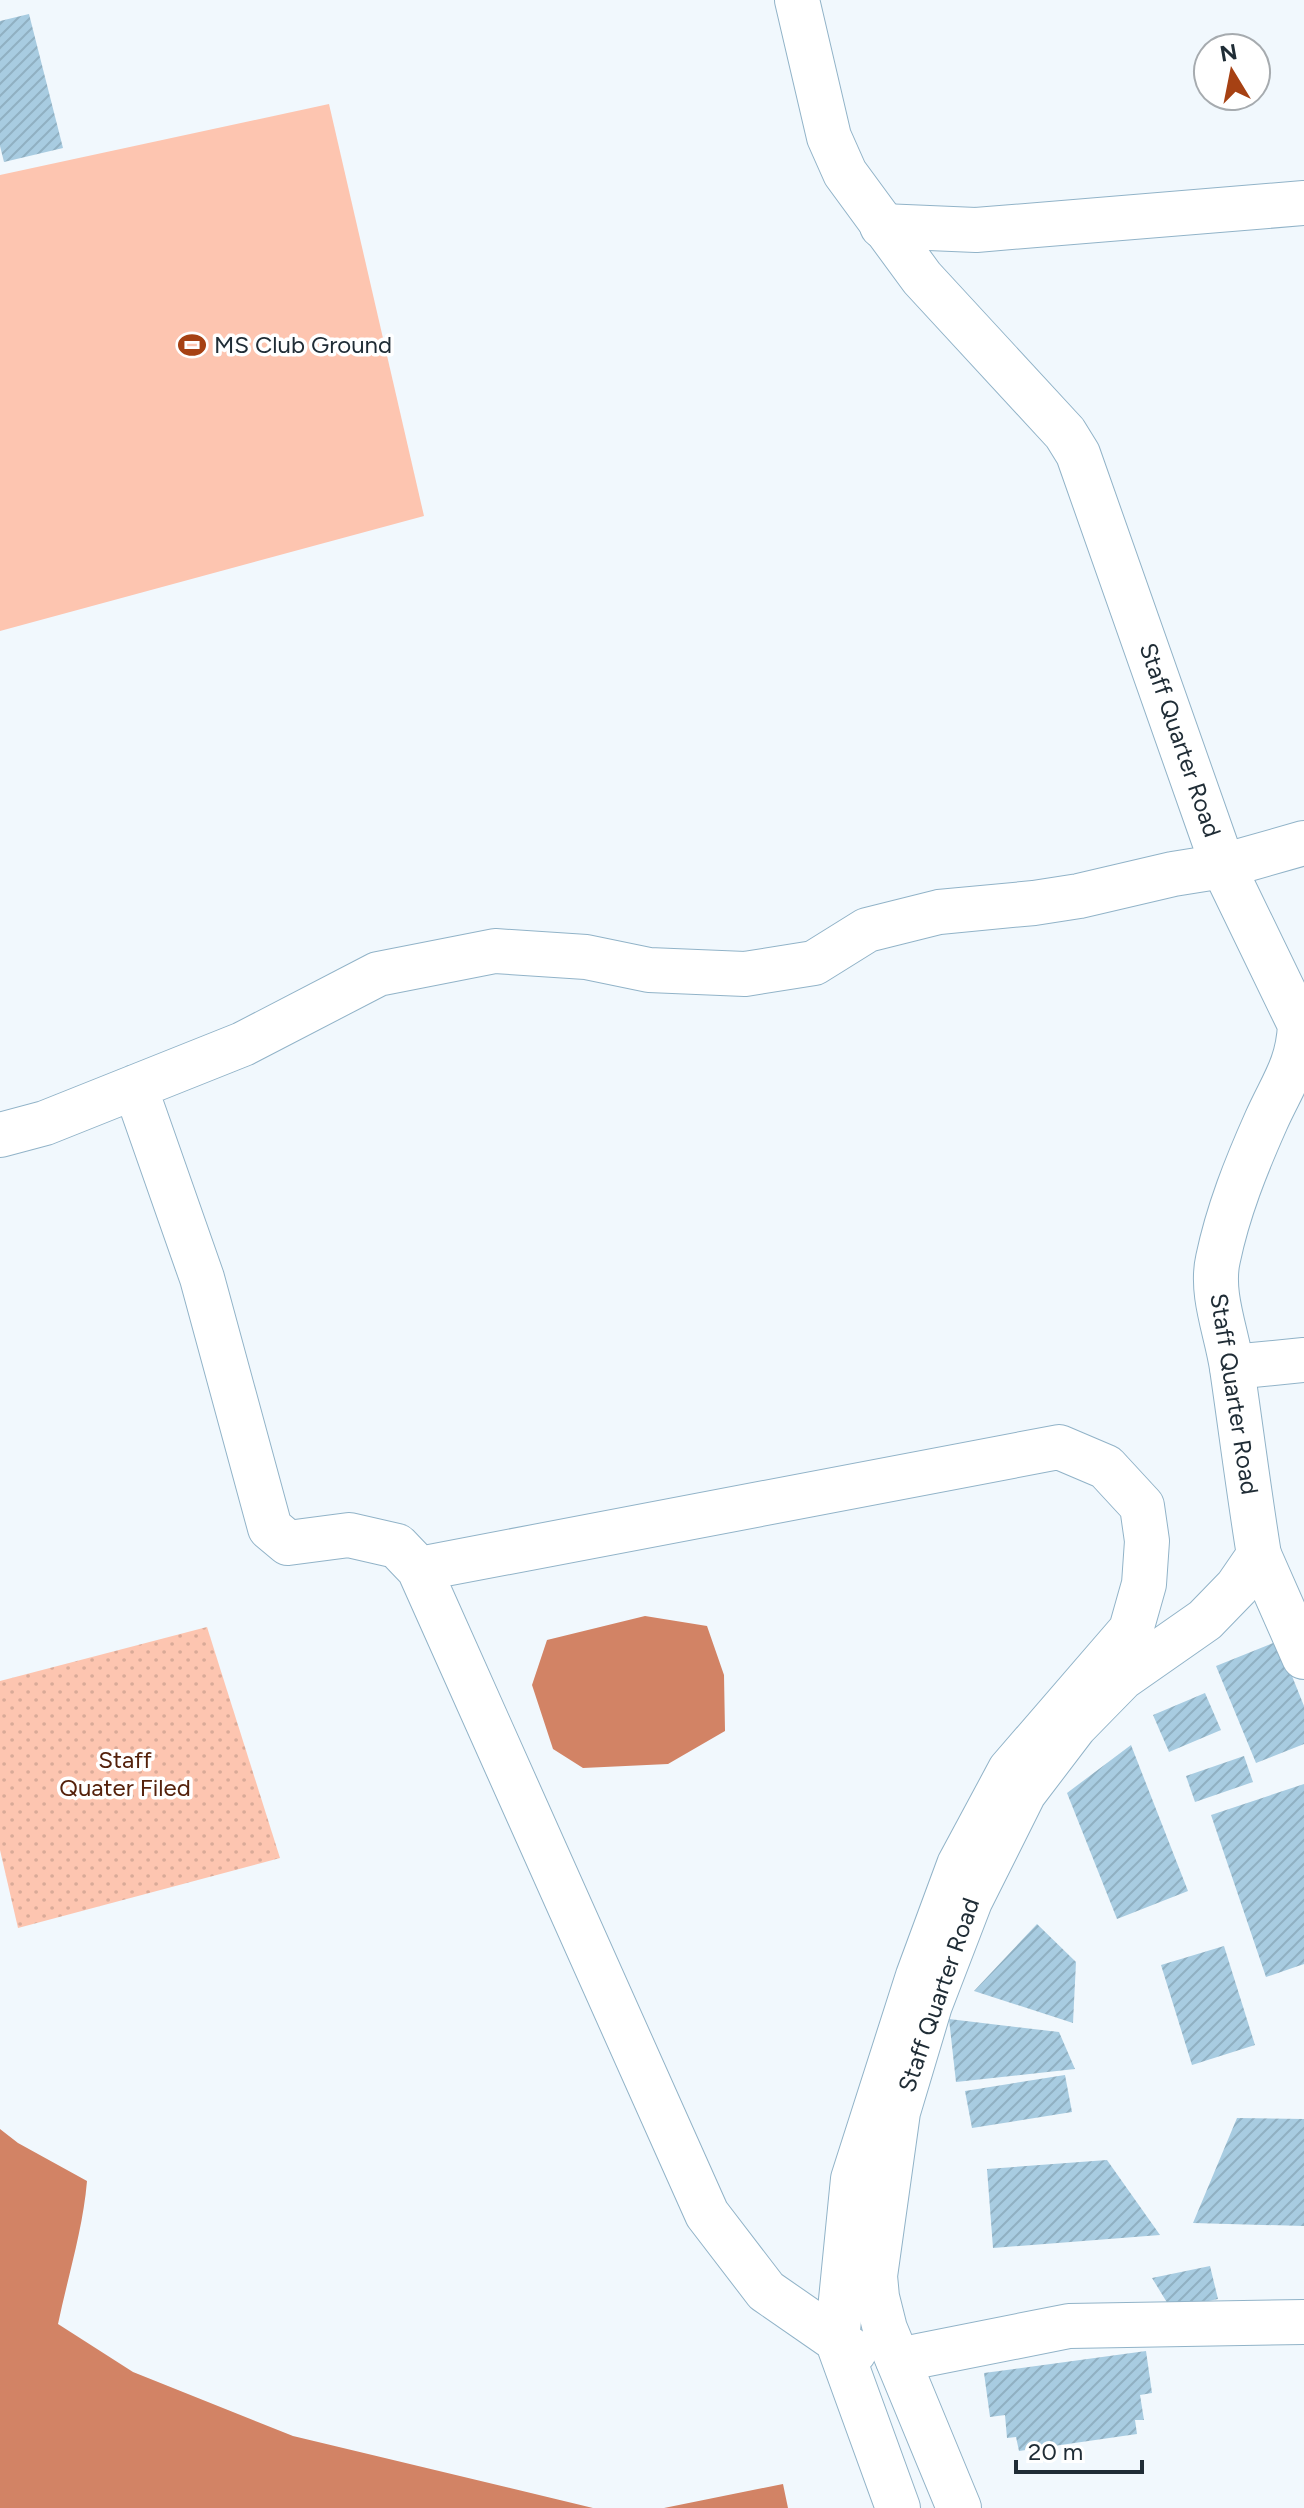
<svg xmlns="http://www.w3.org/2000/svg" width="1304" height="2508" font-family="Figtree,sans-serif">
<defs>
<pattern id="green-dots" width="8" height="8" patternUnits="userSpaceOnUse" patternTransform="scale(2)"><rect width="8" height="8" fill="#fdc5b0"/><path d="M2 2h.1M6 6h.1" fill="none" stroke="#d9aa98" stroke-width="1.8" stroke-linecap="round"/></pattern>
<pattern id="building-hatch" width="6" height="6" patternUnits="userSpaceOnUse" patternTransform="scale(2)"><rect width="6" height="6" fill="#a8cce1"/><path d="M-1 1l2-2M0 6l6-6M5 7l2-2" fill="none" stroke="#90b0c2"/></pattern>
</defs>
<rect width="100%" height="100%" fill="#f1f8fd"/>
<path fill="url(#green-dots)" d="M207,1627L280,1858L18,1928L0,1850V1681Z"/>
<path fill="#fdc5b0" d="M329,104L424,516L0,631V175Z"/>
<path fill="#d28365" d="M645,1616L707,1626L724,1675L725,1731L668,1764L583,1768L553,1749L532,1685L547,1640Z
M0,2129L18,2143L87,2181C83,2229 68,2276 58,2324L133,2372L293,2436L593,2508H0Z
M783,2484L788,2508H664Z"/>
<path fill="url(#building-hatch)" d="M29,14L63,148L4,162L0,146V21Z
M1278,1641L1304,1706V1744L1256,1763L1216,1666Z
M1205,1693L1221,1730L1169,1752L1153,1715Z
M1131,1745L1188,1891L1117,1919L1067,1793Z
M1244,1756L1253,1782L1195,1802L1186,1776Z
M1304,1784V1964L1266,1977L1211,1815Z
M1037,1924L1076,1962L1073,2023L974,1991Z
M1224,1946L1255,2045L1192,2065L1161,1965Z
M949,2019L1059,2032L1075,2069L956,2082Z
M1065,2075L1072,2112L972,2128L965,2091Z
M1237,2118L1304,2119V2226L1193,2223Z
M1107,2160L1160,2235L993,2248L987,2169Z
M1210,2266L1218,2299L1171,2309L1152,2278Z
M1146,2351L1152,2393L1140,2395L1144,2420H1135L1137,2434L1019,2451L1016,2437L1007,2438L1005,2415L990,2417L984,2373Z"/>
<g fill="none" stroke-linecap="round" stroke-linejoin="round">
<g stroke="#91b3c8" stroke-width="46">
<path id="street" d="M882,226L976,230L1304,203
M135,1087L202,1278L270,1528L288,1543L349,1535L397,1546L419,1569
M0,1135L45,1123L243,1044L378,974L495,951L586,957L649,970L745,974L814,963L867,930L939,912L1034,903L1079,896L1173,874L1223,866L1304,843
M1232,1367L1304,1360
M1259,1555L1304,1657
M854,2352L766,2291L707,2214L419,1569L1059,1447L1106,1467L1142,1506L1147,1541L1144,1584L1131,1630L1010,1770L959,1865L918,1976L853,2179L837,2340L898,2508
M898,2360L1069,2326L1304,2322"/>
</g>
<g stroke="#91b3c8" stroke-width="46">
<path id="secondary" d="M797,0L829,137L845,173L922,278L1065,433L1078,454L1223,866L1300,1025C1298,1066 1282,1085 1266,1121C1246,1166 1228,1211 1218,1259C1210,1294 1227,1333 1232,1368C1241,1430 1249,1493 1259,1555L1237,1587L1205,1620L1122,1678L1075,1726L1024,1793L970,1901L930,2005L898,2112L875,2276L877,2297L885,2329L959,2508"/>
</g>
<use href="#street" stroke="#fff" stroke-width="44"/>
<use href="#secondary" stroke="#fff" stroke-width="44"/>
</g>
<defs>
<g id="stadium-bare" transform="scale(2.16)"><path d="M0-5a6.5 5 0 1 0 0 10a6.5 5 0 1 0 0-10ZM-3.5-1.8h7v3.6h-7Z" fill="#a64113" stroke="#fff" stroke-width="2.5" paint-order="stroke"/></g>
</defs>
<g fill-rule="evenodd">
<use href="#stadium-bare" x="192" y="345"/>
</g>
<g text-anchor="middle" stroke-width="7" stroke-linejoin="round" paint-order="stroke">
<g font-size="24" fill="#202d36" stroke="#fff" text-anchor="start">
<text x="214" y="353">MS Club Ground</text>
</g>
<g font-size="24" fill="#202d36" stroke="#fff">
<text transform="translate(1180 740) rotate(71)" y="8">Staff Quarter Road</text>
<text transform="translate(1234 1394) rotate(81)" y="8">Staff Quarter Road</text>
<text transform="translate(939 1995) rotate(-71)" y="8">Staff Quarter Road</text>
</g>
<g font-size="24" fill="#54210b" stroke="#fff">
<text x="125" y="1768">Staff<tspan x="125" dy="28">Quater Filed</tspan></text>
</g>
</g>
<g transform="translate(1232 72) rotate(350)"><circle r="38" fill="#ffffff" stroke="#a6abaf" stroke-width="2"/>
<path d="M0-6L14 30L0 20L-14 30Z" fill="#a64113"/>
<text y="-12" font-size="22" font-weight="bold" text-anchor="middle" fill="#202d36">N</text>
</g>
<path d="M1016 2460v12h126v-12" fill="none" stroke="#202d36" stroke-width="4"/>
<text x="1028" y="2460" font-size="24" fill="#202d36" stroke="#ffffff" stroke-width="6" paint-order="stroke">20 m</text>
</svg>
